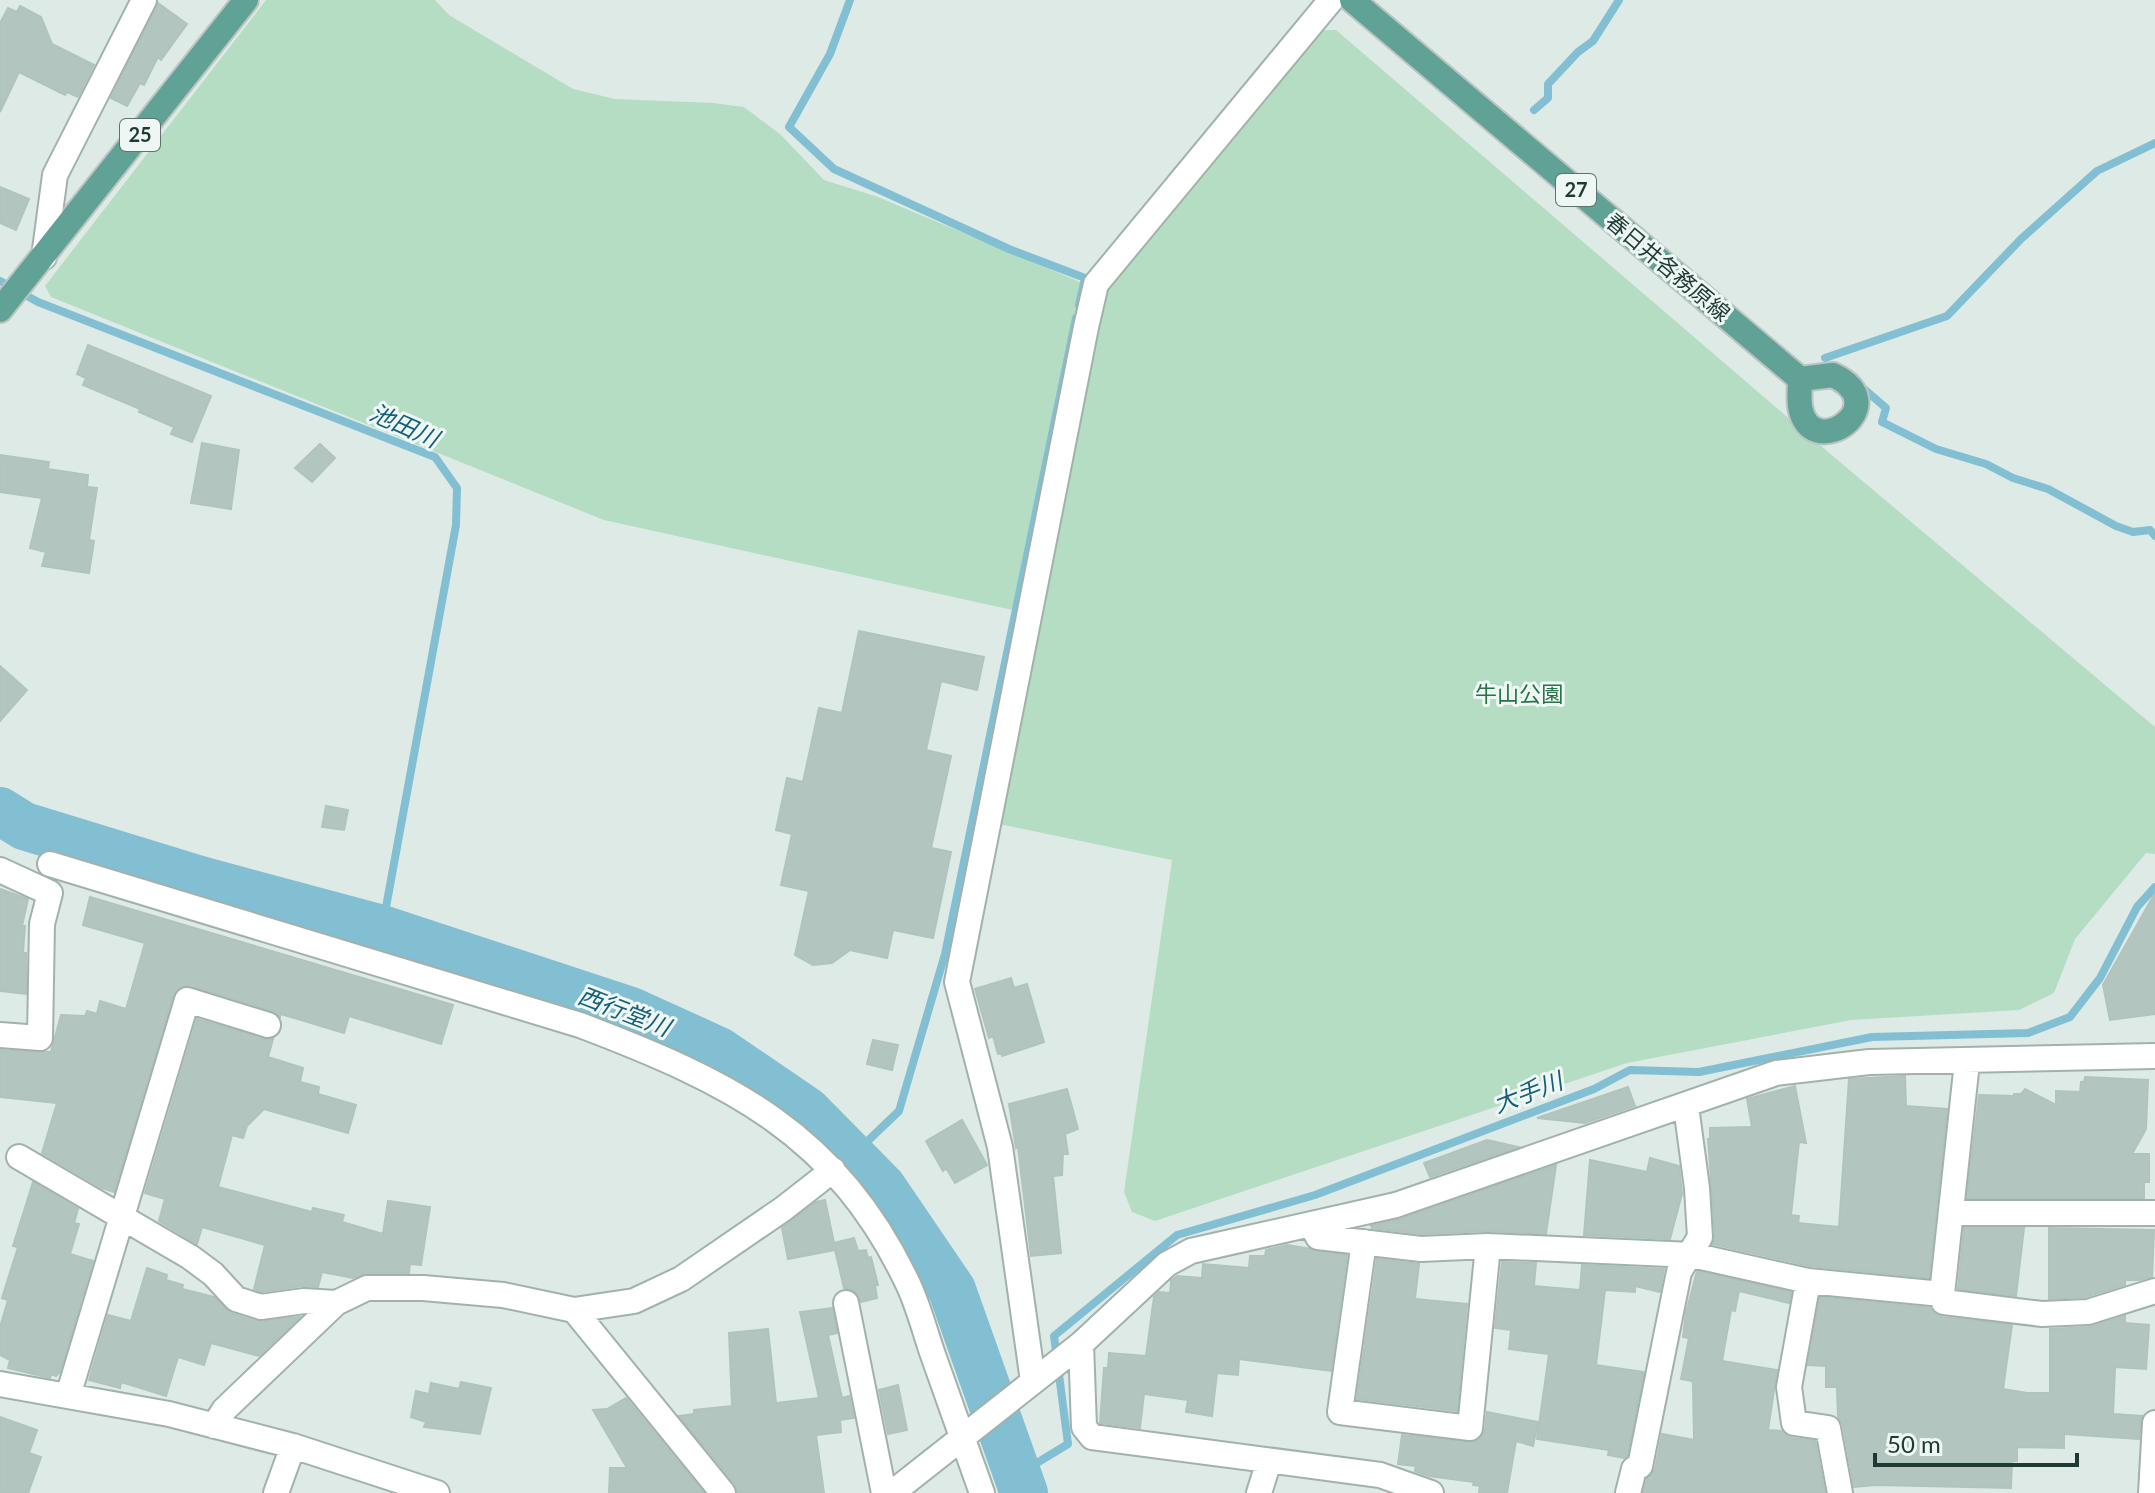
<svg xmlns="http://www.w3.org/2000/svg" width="2155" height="1493" font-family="Lato,'Noto Sans JP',sans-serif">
<rect width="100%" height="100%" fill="#deeae6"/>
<path fill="#b5ddc3" d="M266,0H435L449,15L573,89L615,99L713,103L744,107L781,135L824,180L878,197L1106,293L1324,30H1336L1834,457L2155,727V854L2146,853L2075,939L2054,993L2019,1010L1851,1020L1627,1063L1155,1221L1132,1212L1124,1192L1172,860L999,824L1040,616L604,520L51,297L45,286Z"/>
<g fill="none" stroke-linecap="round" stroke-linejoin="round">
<path stroke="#82bfd2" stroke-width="8" d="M850,0L830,54L789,127L834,169L1009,249L1085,278L1079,305
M1534,110L1548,98V84L1578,52L1593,41L1619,0
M0,281L38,302L435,457L457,488L456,525L382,929
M1825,358L1947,316L2021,239L2097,171L2155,143
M1856,382L1886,408L1882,422L1936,449L1986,464L2013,478L2048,489L2116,526L2133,532L2150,530L2155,536
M852,1156L899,1111L945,954L1076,318
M1017,1475L1068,1444L1054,1336L1177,1235L1315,1195L1594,1089L1630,1070L1699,1072L1872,1037L2028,1033L2070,1017L2100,978L2137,907L2155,887"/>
<path stroke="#82bfd2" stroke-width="48" d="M0,811L24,826L200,880L382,929L631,1011L719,1051L807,1111L882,1187L952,1290L1024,1493"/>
</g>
<path fill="#b3c5bf" stroke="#b0c4bd" stroke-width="2" d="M158,3L187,24L161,60L158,57L144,85L140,83L127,106L111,98Z
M20,6L41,17L52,44L94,65L78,97L67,92L65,95L19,72L0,112V23L8,8L17,12Z
M0,187L29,199L16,230L0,223Z
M88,345L211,396L192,442L171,434L174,427L139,412L140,409L83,385L86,378L77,374Z
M202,443L239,450L231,509L191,503Z
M320,444L335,458L312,482L295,468Z
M0,455L49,462L48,469L88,475L87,487L97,488L89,540L94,541L89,573L42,566L46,552L30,548L42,498L0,492Z
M859,631L984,657L977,690L941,681L926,750L951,756L931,848L951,852L933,938L893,930L887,958L850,950L832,963L813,965L795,955L809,891L781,885L792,834L776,830L787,778L803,782L819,708L842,713Z
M0,666L27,690L0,721Z
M326,806L348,810L344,830L322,827Z
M0,889L28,899L22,926H25L23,953H26V994L0,991Z
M2155,893V1014L2110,1020L2103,985Z
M90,897L453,1005L441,1044L349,1016L344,1033L281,1014L280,1017L272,1011L191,986H183L173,996L114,1192L102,1188L42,1153L57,1103L0,1097V1050L51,1052L61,1015L85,1016L87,1011L97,1014L100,1001L126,1009L145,943L83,925Z
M1011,978L1014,988L1027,984L1044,1042L1002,1056L1001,1053L998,1054L993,1036L989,1038L975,989Z
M197,1019L264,1039H273L268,1057L303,1068L300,1082L319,1087L318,1094L356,1105L348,1133L264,1109L247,1126L243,1138L232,1135L218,1187L312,1212L313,1208L344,1215L342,1222L383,1234L388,1201L430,1207L421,1265L410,1264L409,1273H367L353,1278L322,1272L318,1287L302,1286L262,1292L254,1289L265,1245L202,1227L197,1244L159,1221L165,1199L145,1193Z
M873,1040L898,1045L892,1070L867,1064Z
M1905,1076L1906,1106L1947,1109L1929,1278L1810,1266L1713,1244L1715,1236L1708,1139H1710V1128L1752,1127L1747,1099L1795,1086L1806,1143L1799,1142L1791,1215L1799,1216L1798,1223L1839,1227L1849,1079Z
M2085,1077L2148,1080L2146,1129L2132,1154H2149V1182H2144V1198H1967L1979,1095L2014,1096V1094H2021L2025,1089L2056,1105V1091L2080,1092L2081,1082H2084Z
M1628,1087L1635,1106L1585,1123L1537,1118Z
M1067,1089L1078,1129L1065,1134L1068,1154H1063L1062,1175L1053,1176L1061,1253L1031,1256L1018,1147L1016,1148L1009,1104Z
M962,1120L987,1165L955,1183L946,1168L943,1171L926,1141Z
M1487,1140L1518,1147L1430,1177L1424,1163Z
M1650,1158L1679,1166L1682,1194L1670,1239L1584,1235L1590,1160L1647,1172Z
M1556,1165L1546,1234L1487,1231L1422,1234L1372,1228L1371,1226L1401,1219Z
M33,1182L78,1209L74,1223L79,1224L70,1254L93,1261L60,1372L56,1376L51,1374L50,1378L8,1368L10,1360L0,1355V1327L8,1300L2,1298L18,1247L13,1246Z
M825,1200L834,1243L854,1238L858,1251L866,1250L868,1258L871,1257L878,1285H875L877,1298L861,1302L857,1293L844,1288L835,1250L788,1259L782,1228L816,1202Z
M1964,1228H2024L2016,1296L1958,1289Z
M2049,1228L2154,1230L2152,1277L2139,1280H2125V1285L2085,1297L2049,1299Z
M1287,1245L1347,1255L1331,1371L1239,1359L1238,1375L1217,1373L1212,1416L1186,1412L1188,1400L1144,1394L1140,1428L1100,1423L1104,1368H1108L1109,1353L1146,1356L1154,1297L1159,1292L1170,1293L1171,1281L1177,1276L1202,1278L1203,1264L1249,1268L1250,1256H1265L1266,1250Z
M1377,1259L1419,1264L1415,1299L1467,1304L1457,1411L1357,1399Z
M1502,1262L1536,1263L1534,1286L1580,1290L1582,1265L1664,1269L1660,1292L1635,1286V1292L1605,1290L1596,1365L1644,1372L1627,1456L1624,1458L1608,1455L1609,1450L1537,1439L1549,1354L1509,1349L1511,1330L1495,1328Z
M147,1268L167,1275L166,1280L183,1285L182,1289L214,1297L231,1313L256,1321L300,1317L259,1356L211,1343L204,1365L178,1357L166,1396L121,1382L120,1388L89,1380L108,1315L131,1321Z
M1697,1271L1791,1292L1789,1303L1739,1291L1735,1311L1731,1310L1722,1361L1777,1370L1768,1430L1782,1431L1792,1438L1815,1441L1825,1493H1643L1647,1479L1655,1469L1662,1434L1694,1440L1693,1384L1692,1381L1681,1379L1689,1338L1683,1337L1686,1313Z
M1820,1297L1931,1308L1935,1314L1942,1317L2012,1325L2003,1389L2027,1393H2050V1329L2089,1327L2125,1316V1323L2149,1325L2146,1369L2115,1367L2113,1414L2142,1416L2139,1439L2064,1434V1448L2017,1447V1461H2012L2011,1488L1876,1485L1854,1487L1843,1425L1838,1417L1837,1387H1826V1366L1808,1365Z
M832,1308L837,1333L828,1335L842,1398L849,1396L854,1418L840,1420L841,1432L816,1435L824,1493H738L735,1484L679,1416L694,1414V1410L732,1406L729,1333L768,1329L776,1403L819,1398L800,1312Z
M461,1382L491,1388L480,1434L424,1427L426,1422L411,1417L416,1391L429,1394L431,1383L459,1389Z
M898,1385L907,1430L888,1434L879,1390Z
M626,1398L704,1493H609L610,1468H627L593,1410L607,1409Z
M1487,1412L1538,1422L1533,1446L1516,1441L1507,1493H1479L1480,1486L1473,1485L1474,1482L1429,1476L1415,1471L1416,1466L1398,1464L1402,1435L1475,1442L1482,1437L1485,1430Z
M0,1417L37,1430L29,1453L41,1457L28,1493H0Z"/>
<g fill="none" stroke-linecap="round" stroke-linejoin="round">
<g stroke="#a1b2ad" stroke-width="28">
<path id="street" d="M44,257L55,175L144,0
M50,864L580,1025C730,1082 837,1133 909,1286C919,1308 925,1332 933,1355C949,1401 966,1447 982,1493
M0,870L50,893L42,924L40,1038L0,1035
M19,1157L190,1257L213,1274L236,1299L261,1307L304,1301L336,1303
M1951,1213H2155
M1311,1224L1318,1237L1421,1249L1488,1246L1692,1255L1808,1281L1942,1294L1967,1062
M1364,1242L1340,1412L1470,1428L1488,1246
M1808,1281L1789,1387L1794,1423L1828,1428L1840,1493
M1942,1294L1944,1302L2042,1314L2088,1312L2155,1291
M846,1303L884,1493
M574,1310L634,1301L681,1279L783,1209L833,1170
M1081,1344L1084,1427L1092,1437L1380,1475L1431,1493
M1033,1381L1000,1147L957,982L1086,327L1096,284L1331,0
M0,1384L169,1414L293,1446L437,1493
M68,1396L187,1000L268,1025
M214,1426L224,1410L336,1303L367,1288H423L503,1295L574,1310L723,1493
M276,1493L293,1446
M892,1493L1081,1344L1167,1264L1191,1251L1396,1205L1776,1073L1869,1062L2155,1056
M1259,1493L1269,1461
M1628,1493L1634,1469L1640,1466L1679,1272L1700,1237L1697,1188L1686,1106
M2151,1493L2155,1423"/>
</g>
<g stroke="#bcc4c2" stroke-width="28">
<path id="primary" d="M1352,0L1800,379
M0,310L246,0
M1833,375C1896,405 1814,462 1801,411C1798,401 1800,389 1800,379Z"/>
</g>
<use href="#street" stroke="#fff" stroke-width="24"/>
<use href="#primary" stroke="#60a296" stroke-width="24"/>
</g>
<g text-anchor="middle" stroke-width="6" stroke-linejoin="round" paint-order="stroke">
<g fill="#eef7f3" stroke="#5d736e" stroke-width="2">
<rect x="120" y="119" width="40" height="32" rx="6"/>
<rect x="1556" y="174" width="40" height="32" rx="6"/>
</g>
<g font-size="20" font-weight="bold" fill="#1f3a35">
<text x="140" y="142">25</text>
<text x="1576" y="197">27</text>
</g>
<g font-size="22" fill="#1f3a35" stroke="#eef7f3">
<text transform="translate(1668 267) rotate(40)" y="8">春日井各務原線</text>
</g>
<g font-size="22" fill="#27724b" stroke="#eef7f3">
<text x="1519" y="702">牛山公園</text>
</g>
<g font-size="24" font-style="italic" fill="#175f78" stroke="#eef7f3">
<text transform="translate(404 426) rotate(24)" y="8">池田川</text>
<text transform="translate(624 1012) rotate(21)" y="8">西行堂川</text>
<text transform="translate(1528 1093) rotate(-21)" y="8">大手川</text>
</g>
</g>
<path d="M1875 1453v12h202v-12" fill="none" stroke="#1f3a35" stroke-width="4"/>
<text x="1887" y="1453" font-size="24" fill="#1f3a35" stroke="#eef7f3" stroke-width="6" paint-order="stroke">50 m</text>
</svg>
